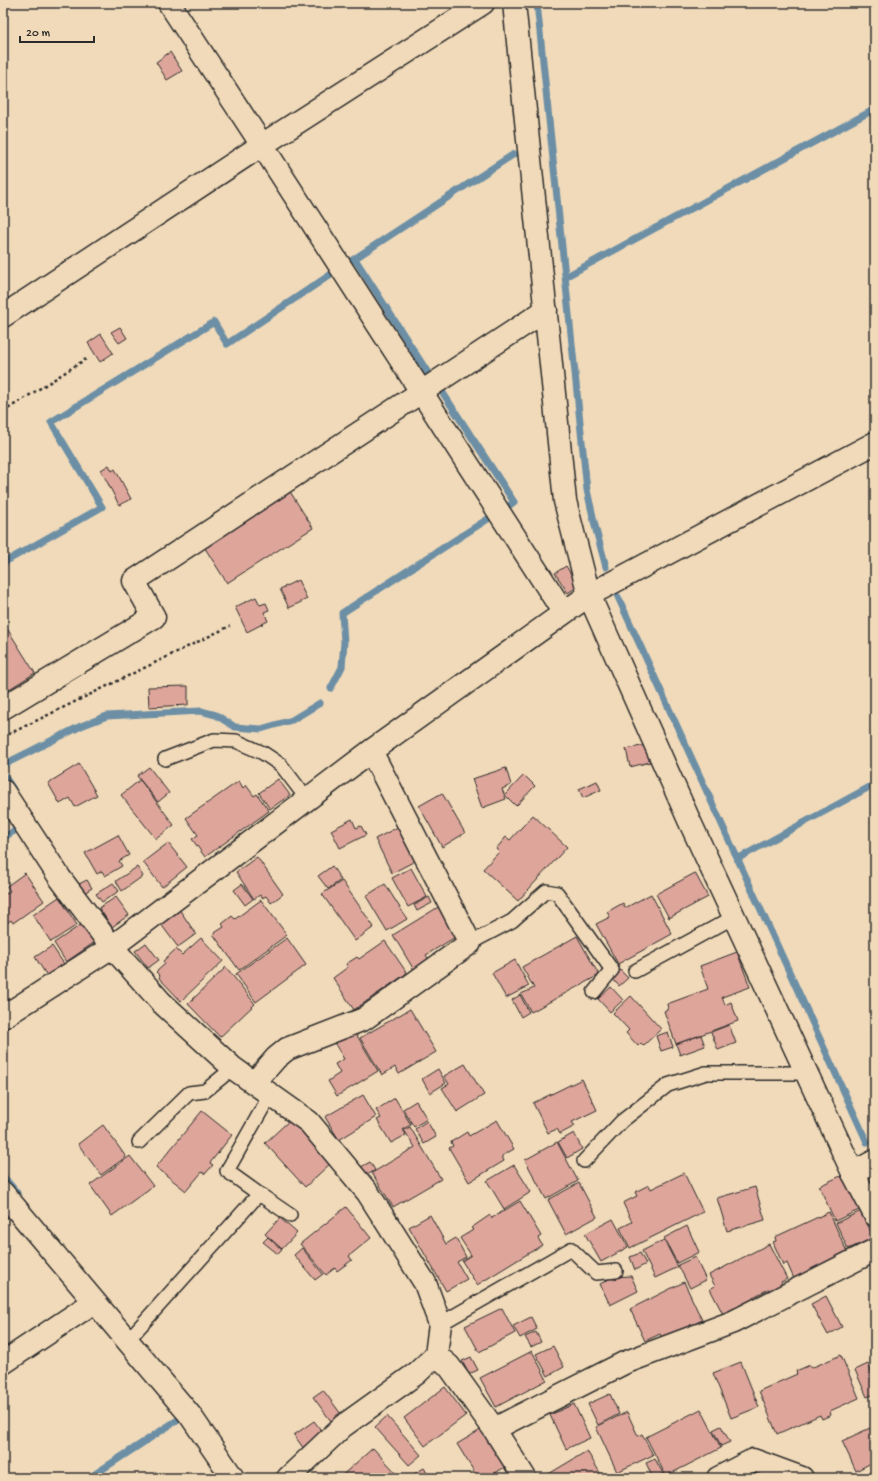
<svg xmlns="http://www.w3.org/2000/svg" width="878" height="1481" font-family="'Gochi Hand',sans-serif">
<rect width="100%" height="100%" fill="#f1dab9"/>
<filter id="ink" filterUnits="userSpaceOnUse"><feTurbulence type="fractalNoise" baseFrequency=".025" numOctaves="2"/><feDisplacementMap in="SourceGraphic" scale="8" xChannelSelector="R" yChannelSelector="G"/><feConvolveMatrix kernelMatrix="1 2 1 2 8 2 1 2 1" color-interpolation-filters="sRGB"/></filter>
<g filter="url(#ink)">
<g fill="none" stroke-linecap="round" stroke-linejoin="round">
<path stroke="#6c8fa5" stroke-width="7" d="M537,3L587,490L596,530L606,567
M355,259L428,373
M351,261L514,154
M565,277L875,109
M443,393L514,502L510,505
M3,563L102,507L51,422L214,322L227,344L333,273
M618,597L867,1142
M331,688L342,667L344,642L342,613L494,515
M3,765L81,726L107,716L201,711L216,715L235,727L261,729L292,720L320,703
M3,774L13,789
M3,838L14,831
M737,859L875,784
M3,1176L17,1193
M89,1478L176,1421"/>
</g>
<path fill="#dea59b" stroke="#2b2b2b" d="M170,52L182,71L167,80L156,62Z
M120,327L127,338L119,343L111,332Z
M101,334L113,353L100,362L88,343Z
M109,465L112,471L115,469L131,499L119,505L101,470Z
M289,490L313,528L227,583L203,545Z
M566,566L578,586L568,593L555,573Z
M298,580L307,599L289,608L280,589Z
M256,597L260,605L266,603L269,610L264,612L268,621L247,632L235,607Z
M3,622L35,673L3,693Z
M188,686V705L149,707L148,687Z
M646,745L650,762L630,767L626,749Z
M79,764L97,795L75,807L70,798L60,804L48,783Z
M149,767L169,793L158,802L137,776Z
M506,768L511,785L502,789L506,799L482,808L472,779Z
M524,775L535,786L516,806L505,795Z
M278,779L290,795L270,809L259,793Z
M140,780L174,825L156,839L121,795Z
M239,781L243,788L246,785L254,796L257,794L269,811L205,857L192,839L198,835L186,818Z
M597,781L601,790L583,798L579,789Z
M442,793L465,833L442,847L419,806Z
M533,815L567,847L518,901L483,869L499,852L496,849L506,837L510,840Z
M352,819L356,828L361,826L366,835L340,848L331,830Z
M400,826L417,860L392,873L375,839Z
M118,835L129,855L119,861L122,866L105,876L102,871L97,874L85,853Z
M168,843L187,867L162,887L143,862Z
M257,857L283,894L271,903L266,896L262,898L260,895L254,899L236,872Z
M332,866L341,880L328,889L318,876Z
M137,867L143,876L122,891L116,881Z
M411,868L427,897L408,907L392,878Z
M25,873L44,901L13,923L11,920L3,926V896L10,891L7,886Z
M695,873L708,897L669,918L656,894Z
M87,880L92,888L84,893L79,884Z
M342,881L374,927L355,941L322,894Z
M113,883L119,891L102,902L96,894Z
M242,884L253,899L245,905L234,890Z
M385,884L407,919L387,931L366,896Z
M651,894L672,934L618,964L596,924L610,917L607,912L623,903L625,908Z
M59,897L77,925L51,942L33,915Z
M116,897L129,915L112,927L99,908Z
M429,897L432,903L417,911L414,905Z
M261,900L287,935L239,970L213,934L224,927L222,924L232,916L235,919Z
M440,906L457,936L426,955L430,961L414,970L393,935Z
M179,909L196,934L178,947L160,923Z
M82,924L95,942L66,962L54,943Z
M577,936L599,975L531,1012L521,994L534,988L522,967Z
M201,938L223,961L181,1001L159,978L160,976L156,972L165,964L163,961L176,949L182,955Z
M287,938L306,965L256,1002L236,974Z
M385,941L407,973L354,1010L333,978L348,967L346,964L357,957L359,959Z
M146,943L159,960L148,968L135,951Z
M52,946L64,964L47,976L35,957Z
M737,952L750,987L722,997L725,1005L731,1002L738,1021L676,1044L664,1011L668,1009L667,1004L708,989L700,966Z
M515,960L529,986L506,998L492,973Z
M226,967L255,1004L220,1037L188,1004Z
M620,970L628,978L619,986L611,977Z
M611,987L623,1000L610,1012L598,999Z
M520,995L529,1012L521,1017L512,1000Z
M631,996L661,1029L643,1046L641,1043L638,1046L626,1033L629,1030L613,1013Z
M410,1009L436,1052L399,1074L395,1067L382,1075L360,1038Z
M729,1025L736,1043L718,1050L711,1032Z
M352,1027L378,1071L337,1096L328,1081L340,1073L335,1064L344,1059L332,1039Z
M668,1032L673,1047L661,1051L656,1036Z
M701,1035L705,1046L680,1055L676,1044Z
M465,1064L484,1095L457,1112L442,1088L449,1084L444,1076Z
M438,1069L446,1083L430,1093L422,1079Z
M582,1079L597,1110L572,1122L575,1126L560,1134L557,1129L548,1133L533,1103Z
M363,1095L376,1117L339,1140L325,1117Z
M395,1098L411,1125L403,1129L406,1135L391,1143L377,1120L381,1118L376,1110Z
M416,1101L427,1119L414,1127L403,1109Z
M202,1111L232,1135L210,1163L213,1165L205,1174L202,1172L186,1191L156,1167Z
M292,1118L332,1162L305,1187L265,1143Z
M497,1120L514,1149L502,1156L504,1161L469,1182L449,1148L453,1146L451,1142L467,1132L469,1136Z
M427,1121L436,1137L424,1144L415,1129Z
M103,1125L126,1157L101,1175L78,1144Z
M410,1127L441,1179L393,1207L372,1173L415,1147L404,1130Z
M574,1133L582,1149L567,1158L558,1142Z
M557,1142L578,1181L546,1199L525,1160Z
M130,1156L153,1186L112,1216L90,1185Z
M370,1162L375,1170L366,1176L361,1167Z
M514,1165L531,1192L504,1209L487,1181Z
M684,1173L703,1212L630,1248L620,1228L632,1222L623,1203L637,1196L635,1192L649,1185L651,1189Z
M845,1174L861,1209L835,1221L819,1186Z
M579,1183L597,1217L566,1234L548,1200Z
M755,1187L765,1220L727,1231L717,1198Z
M520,1201L541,1236L538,1238L542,1245L477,1285L462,1261L471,1255L460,1238L473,1230L471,1228L490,1215L492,1218Z
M346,1207L371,1238L349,1256L352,1260L337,1271L335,1268L326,1275L300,1244Z
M861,1211L874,1238L848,1249L836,1223Z
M829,1212L848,1254L794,1279L787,1263L783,1265L773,1242L776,1241L775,1237Z
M430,1215L446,1244L456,1238L466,1257L457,1262L467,1279L446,1291L409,1227Z
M280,1218L297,1233L282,1249L265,1234Z
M613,1219L628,1247L601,1262L585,1234Z
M687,1226L699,1252L677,1263L664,1238Z
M268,1237L282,1250L278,1254L263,1242Z
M664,1240L678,1267L655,1278L642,1251Z
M769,1244L787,1279L781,1282L783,1285L771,1291L769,1289L753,1297L755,1300L724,1316L710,1289L715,1286L709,1275Z
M302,1248L323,1274L315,1280L294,1255Z
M640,1253L646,1264L635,1270L630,1257Z
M695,1257L706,1280L690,1288L678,1265Z
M631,1276L638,1291L610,1305L600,1284L613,1277Z
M684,1282L702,1320L663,1340L660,1334L645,1341L630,1309Z
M826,1296L842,1327L828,1335L811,1304Z
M502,1308L515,1333L479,1352L465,1326Z
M531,1317L537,1329L520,1338L513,1326Z
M536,1332L541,1342L531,1347L525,1337Z
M553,1346L564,1367L548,1376L536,1354Z
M532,1351L547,1380L496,1407L480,1378Z
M841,1355L859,1398L830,1411L831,1415L822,1419L820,1415L777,1434L759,1391L797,1374L796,1371L810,1365L811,1368Z
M471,1357L478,1370L469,1374L462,1361Z
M741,1362L759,1407L731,1418L713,1373Z
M868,1364L875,1380V1394L867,1397L855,1370Z
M445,1387L466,1415L425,1446L404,1418Z
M323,1390L341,1414L331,1421L313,1397Z
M610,1394L619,1414L598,1425L588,1404Z
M574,1404L590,1438L566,1449L550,1415Z
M701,1409L721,1448L666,1476L646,1437Z
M627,1412L638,1436L642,1434L653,1455L617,1472L596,1427Z
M387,1416L421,1455L409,1465L375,1427Z
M314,1421L324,1434L304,1449L294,1435Z
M721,1426L730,1442L721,1446L713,1430Z
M870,1428L875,1438V1461L856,1471L842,1441Z
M482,1429L505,1467L487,1478H478L457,1444Z
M373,1448L398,1475L395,1478H339Z
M587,1451L603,1478H542Z
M655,1459L664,1475L658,1478H653L646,1463Z
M424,1468L430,1478H407Z"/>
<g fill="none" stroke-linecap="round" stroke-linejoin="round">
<g stroke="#2b2b2b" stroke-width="16">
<path id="service" d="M165,759L214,740L236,741L263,753L281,765L307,799
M470,943L512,921L546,891L557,893L612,970L594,992
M635,971L734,917
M139,1142L189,1093L205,1091L233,1068
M584,1161L622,1121L668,1085L706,1073H807
M259,1194L290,1215
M440,1324L571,1249L596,1273L616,1271
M127,1341L259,1194L227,1171L270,1095"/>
</g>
<g stroke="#2b2b2b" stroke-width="25">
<path id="minor" d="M169,3L262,145L564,613
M514,3L565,501L589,595L689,820L853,1173L875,1215
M3,708L154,617L134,581L546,310
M3,791L60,878L112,947L161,1002L233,1068L309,1122L368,1193L425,1283L440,1324L436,1355L417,1373L343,1426L288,1478
M3,1017L112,947L371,751L589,595L875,443
M254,1083L276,1058L287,1049L364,1019L470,943L371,751
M3,1193L190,1415L233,1478
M436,1355L449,1366L494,1429L525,1478
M3,1363L94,1302
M494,1429L624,1363L733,1322L875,1250
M718,1478L753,1460L802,1478"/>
</g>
<g stroke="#2b2b2b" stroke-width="25">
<path id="tertiary" d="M3,316L262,145L483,3
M853,1173L875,1161"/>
</g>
<path stroke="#2b2b2b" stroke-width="2.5" stroke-dasharray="3 3" stroke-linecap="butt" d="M3,412L86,359
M3,737L230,626"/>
<use href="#service" stroke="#f1dab9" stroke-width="13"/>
<use href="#minor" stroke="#f1dab9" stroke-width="22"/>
<use href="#tertiary" stroke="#f1dab9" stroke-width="22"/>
</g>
</g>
<rect width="878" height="1481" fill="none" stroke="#f1dab9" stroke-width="16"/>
<rect x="8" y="8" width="862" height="1465" fill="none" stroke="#2b2b2b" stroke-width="1.5" filter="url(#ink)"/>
<path d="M20 36v6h74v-6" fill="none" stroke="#2b2b2b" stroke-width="2"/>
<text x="26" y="36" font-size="12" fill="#2b2b2b" stroke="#f1dab9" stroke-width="3" paint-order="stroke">20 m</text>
</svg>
